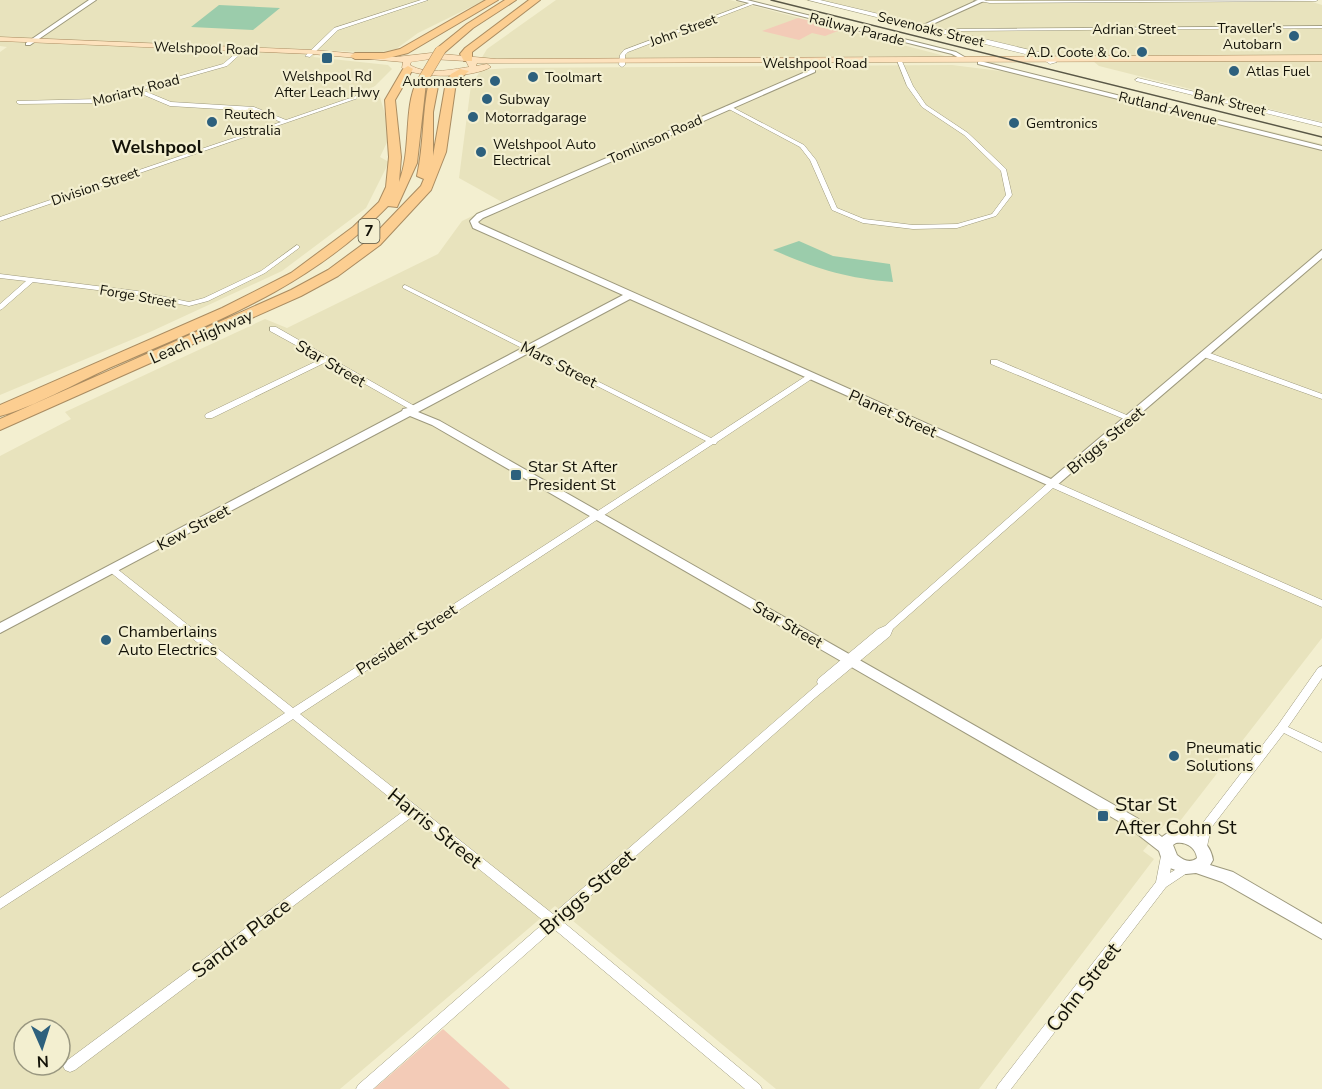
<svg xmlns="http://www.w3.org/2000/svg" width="1322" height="1089" font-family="'Nunito Sans',sans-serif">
<rect width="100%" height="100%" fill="#f3efd0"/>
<path fill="#e8e3bd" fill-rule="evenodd" d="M0,0H485L418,33L396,49L378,53L320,50L313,57L388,65L392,69L375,86L369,89L379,94L391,134L380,157L389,162L366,208L282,271L150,332L0,395V52L7,47L0,46Z
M556,0H730L945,56L481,59L487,49Z
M804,0H1306L1322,5V122L1099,66L1087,56L1057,57Z
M952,65L1048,77L1322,144V638L1177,825L1165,824L1143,851L1154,859L979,1089H776L555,906L340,1089H0V456L71,419L65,412L265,319L287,328L438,254L462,221L502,202L459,178L471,85L481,70L511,68ZM24,1029H60V1065H24Z"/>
<path fill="#f3cbb7" d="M798,18L843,29L825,36L812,33L799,40L762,31Z
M443,1029L510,1089H374Z"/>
<path fill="#9bccab" d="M219,5L280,8L253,30L191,27Z
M799,241L833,256L890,264L893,282C845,278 817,269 773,250Z"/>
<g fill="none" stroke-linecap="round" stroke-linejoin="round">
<g stroke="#9d997d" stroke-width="1">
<path id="minor" d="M421,0H428L338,30L310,57L305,56L334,28Z
M974,0L990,1L1318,0L1316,1L990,3Z
M752,2L756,3L628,52L625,55V65L622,67L619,65L620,55L624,50Z
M1322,26V28L957,31L947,34L945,33L957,29Z
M242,48L246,49L227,66L142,90L171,102L254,107L286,120L359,95L364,96L0,221V217L281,122L253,111L170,106L137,92L99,103L19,104L17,103V101L99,99L223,64Z
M896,58L901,59L913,86L926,105L968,133L1006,169L1012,195L996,216L957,228L913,229L863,223L832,210L810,160L800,147L725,107L730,106L804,145L816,160L837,208L864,219L913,225L957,224L992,214L1006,195L1001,171L964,135L922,107L907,86Z
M1138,78L1322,123V127L1136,81L1135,80Z
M297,245L299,246V248L265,273L208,301L189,306L137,295L33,282L2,309L0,310V304L26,281L0,278V274L137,291L189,302L204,298L261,271Z
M405,285L711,438L809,374H812L816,376L717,442L716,444H713L300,714L553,914L818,684L817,682L818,679L878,629L885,626L1049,482H1055L1322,600V607L1053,488L893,629L890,636L815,698L562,921L760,1085L762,1089H745L554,929L373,1089H356L358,1085L545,922L413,816L75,1070L70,1072L65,1070L63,1066L65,1062L405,810L293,719L0,909V898L285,713L110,572L108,570L110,568H116L293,708L706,441L403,288V286Z
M270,327H276L418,408L414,410H411L326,362L212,418H206L205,416L206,414L321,359L270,331Z
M1201,352H1207L1322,394V399L1201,356Z
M991,360H997L1136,419L1135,421H1129L991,364Z
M1322,666V678L1288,727L1322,743V752L1284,733L1211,828L1206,851L1202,853L1198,851L1196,848L1199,834L1180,841L1176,839L1174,836L1176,833L1202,824L1278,725L1318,668Z
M1167,851L1171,853L1173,856L1170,873L1186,863L1190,865L1192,868L1190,871L1166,887L1011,1089H996L998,1085L1156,882L1161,856L1163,853Z"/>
</g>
<g stroke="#9d997d" stroke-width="2">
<path id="tertiary" d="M89,0H96L30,45H26V43Z
M737,0H747L956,52L968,59L963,60L952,54Z
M978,0H986L924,28L919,27Z
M810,58L815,59V72L483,218L478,222L480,224L1051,479L1322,250V258L1056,486L1052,487L630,299L418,412L440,421L1137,818L1162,837C1181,821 1210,837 1213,860L1210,865L1233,872L1322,924V939L1222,882L1196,873L1186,874L1170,868L1162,860L1159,851L1127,826L432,425L410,416L0,633V623L402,411L403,409L408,408L623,295L473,228L470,221L477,214L810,70ZM1176,843C1186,841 1196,848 1197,858C1190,864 1183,860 1177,855L1173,845Z
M980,61L1322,146V150L978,64V62Z"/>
</g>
<g stroke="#9d997d" stroke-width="1">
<path id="secondary" d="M808,0H820L1047,54L1057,62L1050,64L1041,58Z"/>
</g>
<g stroke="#aa8c61" stroke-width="1">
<path id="primary" d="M0,37L312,50L396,57L431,53L496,59L1322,55V61L477,63L476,66L487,64L491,67C473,78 421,79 402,68L403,62L312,54L0,41ZM431,59L466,61L469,67C449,70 427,75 410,65L411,62Z"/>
</g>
<g stroke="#aa8c61" stroke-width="2">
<path id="motorway" d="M486,0H498L408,53L384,59H355L350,56L355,53H384L400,49Z
M505,0H516L473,28L444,53H436V49L467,24Z
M529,0H540L472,52V61H464L460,54L465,48Z
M408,66L413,69L395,100L401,157L399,182C412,149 403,109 417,81L426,83L417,163L397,207L388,206C308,289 212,323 109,368C76,383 34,407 0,416V405L222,308L291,273L353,227L379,202L386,187L389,157L385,100L403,69Z
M460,69L469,71L456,82L446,152L431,190L380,245L338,276L301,296L0,430V419L291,290L328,270L370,239L421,186L424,179L417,176C424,145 422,113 429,81L434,78L439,81L433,112V156L446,82L451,74Z"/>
</g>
<use href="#minor" fill="#fff" fill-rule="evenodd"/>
<use href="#tertiary" fill="#fff" fill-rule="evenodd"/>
<use href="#secondary" fill="#fff" fill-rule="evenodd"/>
<use href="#primary" fill="#fde2bd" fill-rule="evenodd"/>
<use href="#motorway" fill="#fcce91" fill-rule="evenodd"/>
<path stroke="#595746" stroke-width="1.5" d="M771,0L1322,137"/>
<g stroke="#aa8c61" stroke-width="11" stroke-linecap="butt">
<path id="motorway-bridge" d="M421,83L440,51"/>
</g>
<use href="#motorway-bridge" stroke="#fcce91" stroke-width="10"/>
</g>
<g fill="#2d607d" stroke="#f3efd0" stroke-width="2">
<circle cx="1294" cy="36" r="6"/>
<circle cx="1142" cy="52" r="6"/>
<rect x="321" y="52" width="12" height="12" rx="3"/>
<circle cx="1234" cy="71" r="6"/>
<circle cx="533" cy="77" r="6"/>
<circle cx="495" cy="81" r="6"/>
<circle cx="487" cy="99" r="6"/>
<circle cx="473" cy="117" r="6"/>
<circle cx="212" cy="122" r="6"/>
<circle cx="1014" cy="123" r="6"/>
<circle cx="481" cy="152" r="6"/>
<rect x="510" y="469" width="12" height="12" rx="3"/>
<circle cx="106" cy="640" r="6"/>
<circle cx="1174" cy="756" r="6"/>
<rect x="1097" y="810" width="12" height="12" rx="3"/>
</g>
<g text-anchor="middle" stroke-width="4.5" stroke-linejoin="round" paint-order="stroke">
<g font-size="14" fill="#131208" stroke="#f3efd0" text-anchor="start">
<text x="1282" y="33" text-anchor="end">Traveller's<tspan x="1282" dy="16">Autobarn</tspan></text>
<text x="1130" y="57" text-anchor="end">A.D. Coote &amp; Co.</text>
<text x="1246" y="76">Atlas Fuel</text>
<text x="327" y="81" text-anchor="middle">Welshpool Rd<tspan x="327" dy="16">After Leach Hwy</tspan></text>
<text x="545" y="82">Toolmart</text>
<text x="483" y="86" text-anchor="end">Automasters</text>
<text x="499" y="104">Subway</text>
<text x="224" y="119">Reutech<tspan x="224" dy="16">Australia</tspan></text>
<text x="485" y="122">Motorradgarage</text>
<text x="1026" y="128">Gemtronics</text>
<text x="493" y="149">Welshpool Auto<tspan x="493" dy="16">Electrical</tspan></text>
</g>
<g font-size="14" fill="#131208" stroke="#f3efd0">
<text transform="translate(857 29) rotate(14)" y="5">Railway Parade</text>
<text transform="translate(931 29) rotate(14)" y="5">Sevenoaks Street</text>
<text x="1134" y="34">Adrian Street</text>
<text transform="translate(683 30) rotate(-20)" y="5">John Street</text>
<text transform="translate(206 48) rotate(2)" y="5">Welshpool Road</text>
<text x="815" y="68">Welshpool Road</text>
<text transform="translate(136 90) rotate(-15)" y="5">Moriarty Road</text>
<text transform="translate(1230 102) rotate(14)" y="5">Bank Street</text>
<text transform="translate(1168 108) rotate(14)" y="5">Rutland Avenue</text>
<text transform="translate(655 139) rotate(-24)" y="5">Tomlinson Road</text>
<text transform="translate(95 186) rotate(-19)" y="5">Division Street</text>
<text transform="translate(138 296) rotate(10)" y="5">Forge Street</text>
</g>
<rect fill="#f3efd0" stroke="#565444" stroke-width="1.5" x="358.5" y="219" width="21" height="24" rx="4.5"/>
<g font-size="15" font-weight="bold" fill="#131208">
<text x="369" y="236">7</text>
</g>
<g font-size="16" fill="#131208" stroke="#f3efd0">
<text transform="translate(201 336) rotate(-24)" y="6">Leach Highway</text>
<text transform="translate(331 363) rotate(30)" y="6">Star Street</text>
<text transform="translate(559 364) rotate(27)" y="6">Mars Street</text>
<text transform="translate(893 413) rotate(24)" y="6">Planet Street</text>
<text transform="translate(1105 440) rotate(-40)" y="6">Briggs Street</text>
<text transform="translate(193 527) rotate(-28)" y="6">Kew Street</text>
<text transform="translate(788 624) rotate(30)" y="6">Star Street</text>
<text transform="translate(406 639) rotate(-33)" y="6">President Street</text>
</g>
<g font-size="16" fill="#131208" stroke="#f3efd0" text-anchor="start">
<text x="528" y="472">Star St After<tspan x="528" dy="18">President St</tspan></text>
<text x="118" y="637">Chamberlains<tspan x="118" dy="18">Auto Electrics</tspan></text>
<text x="1186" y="753">Pneumatic<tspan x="1186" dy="18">Solutions</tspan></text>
</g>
<g font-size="18" font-weight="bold" fill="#131208" stroke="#f3efd0">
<text x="157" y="153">Welshpool</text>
</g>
<g font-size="20" fill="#131208" stroke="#f3efd0" text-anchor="start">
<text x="1115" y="811">Star St<tspan x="1115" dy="23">After Cohn St</tspan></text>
</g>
<g font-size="20" fill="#131208" stroke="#f3efd0">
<text transform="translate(435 828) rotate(39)" y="7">Harris Street</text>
<text transform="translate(587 892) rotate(-41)" y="7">Briggs Street</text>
<text transform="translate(241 938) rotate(-37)" y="7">Sandra Place</text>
<text transform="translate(1083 987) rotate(-52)" y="7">Cohn Street</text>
</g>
</g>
<g transform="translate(42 1047) rotate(177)"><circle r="28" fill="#f3efd0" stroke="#999780" stroke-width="1.5"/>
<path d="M0-4.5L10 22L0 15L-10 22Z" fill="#2d607d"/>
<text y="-9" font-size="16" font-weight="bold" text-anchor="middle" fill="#131208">N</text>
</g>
</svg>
